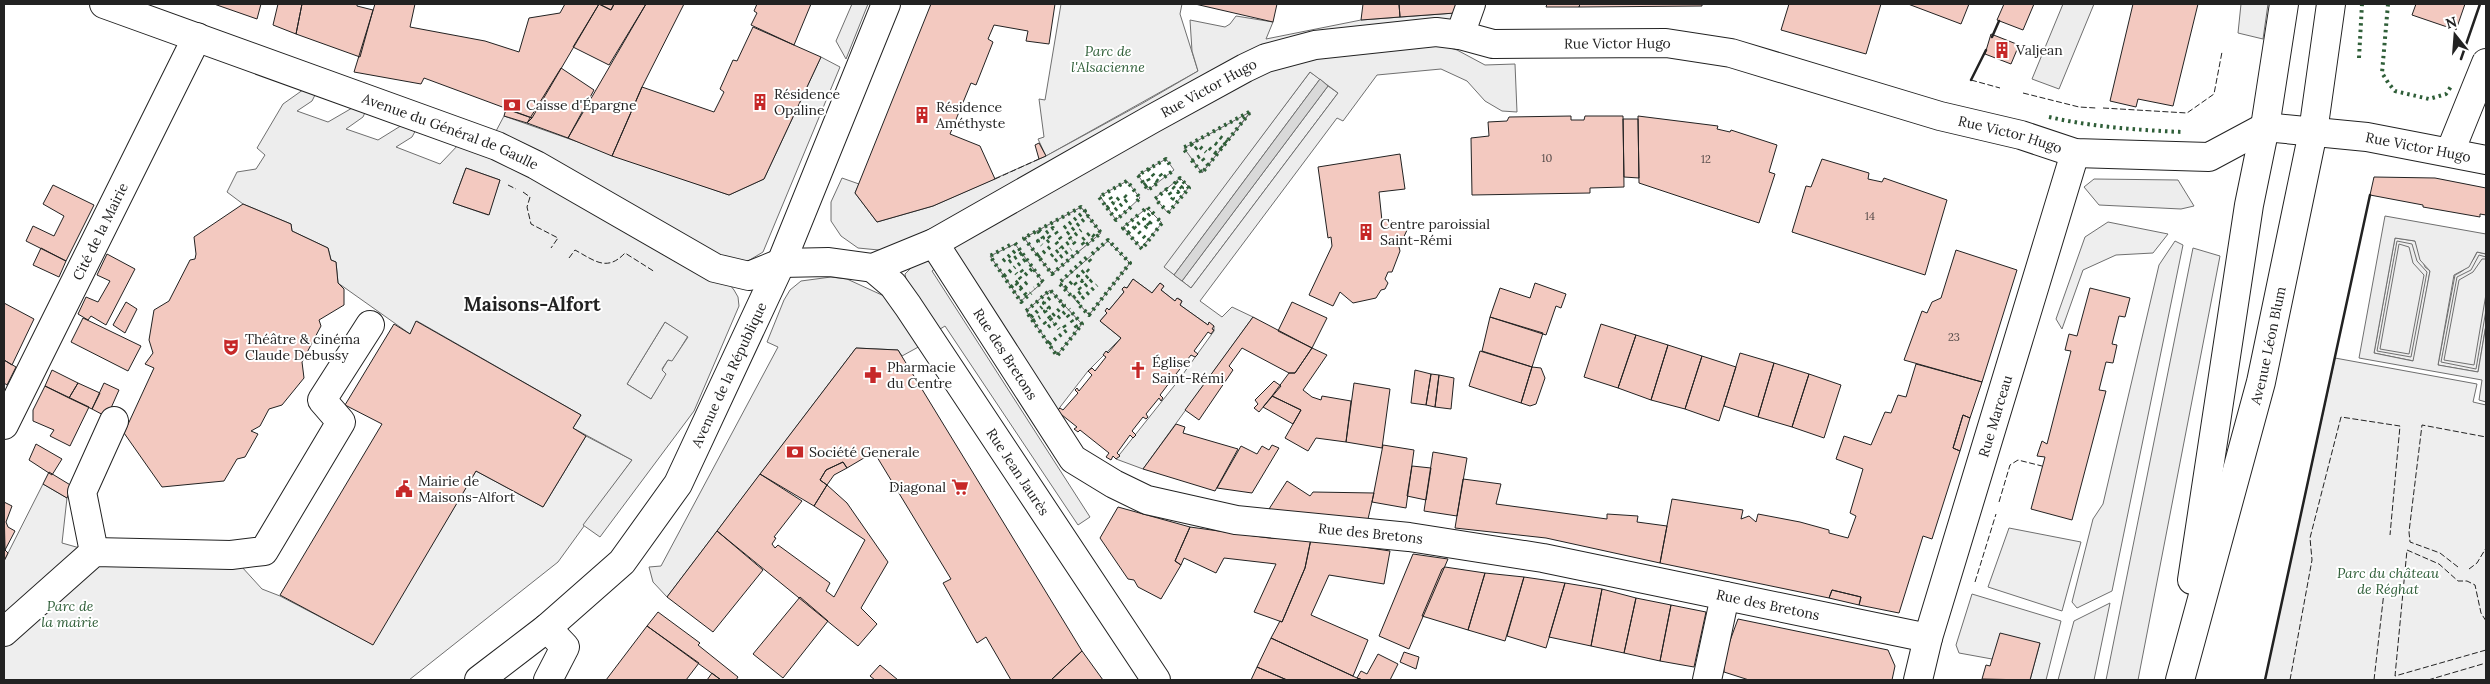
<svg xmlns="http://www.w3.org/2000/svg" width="2490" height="684" font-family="Lora,serif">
<rect width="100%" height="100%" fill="#fff"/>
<path fill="#eee" stroke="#6f6f6f" d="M1061,4H1182L1180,14L1198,71L1046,156L1038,139L1044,137L1039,99L1045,100Z
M2241,4H2268L2263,39L2238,33Z
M1310,72L1320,79L1174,275L1163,267Z
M1328,86L1338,93L1191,288L1182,281Z
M1251,111L1202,173L1183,148Z
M1081,207L1101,233L1052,274L1024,238Z
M2108,222L2168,234L2153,253L2116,255L2083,270L2062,329L2056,319L2085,237Z
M2395,238L2415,241L2425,267L2430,271L2414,361L2374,353Z
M1108,240L1130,263L1089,315L1059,283Z
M2175,241L2183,245L2112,591L2077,608L2072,602L2093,519L2103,504L2159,265Z
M1015,243L1043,282L1021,302L990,256Z
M2477,252L2486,254V325L2478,372L2438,365L2455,275C2465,271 2473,262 2477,252Z
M1050,290L1082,324L1057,356L1026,311Z
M665,322L688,336L672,362L668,360L662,369L667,374L651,399L627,384Z
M2335,358L2477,384L2473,402L2486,405V680H2265Z
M586,436L632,460L558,562L409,680H4V561L43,484L67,498L62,543L94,552L231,555L262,589L280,596L372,644L476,471L543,507Z
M2009,528L2081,542L2062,611L1988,587Z
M1972,594L2061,621L2046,680H2030L2040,643L1992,659L1959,653L1956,645Z
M2110,603L2094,680H2058L2074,621Z"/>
<path fill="#ededed" stroke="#6f6f6f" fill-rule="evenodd" d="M852,4H868L846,59L836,41Z
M2063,4H2094L2059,89L2032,79Z
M1455,13L1453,21L1324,36L905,246L889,251L858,248L841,236L831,221V202L842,178L859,184L855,193L877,222L933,206L1046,156L1143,103L1198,71L1192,51L1190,20L1225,27L1230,24L1236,16L1273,22L1266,39L1361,20Z
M1440,45L1457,50L1485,65L1515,64L1517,112L1502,111L1485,101L1467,81L1441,69L1377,75L1343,121L1337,118L1200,301L1222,317L1232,307L1253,317L1143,469L1116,459L1178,381L1214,331V326L1208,325L1180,305L1182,301L1178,298L1175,301L1161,290L1164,286L1160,283L1152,293L1133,279L1127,288L1124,287L1122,289L1124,292L1109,310L1105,311L1107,313L1100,321L1121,338L1088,371L1057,411L953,251L954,245L1262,72L1300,59ZM1310,72L1338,93L1191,288L1164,267ZM1250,112V113L1202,173L1184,148ZM1166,159L1174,170L1148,190L1138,175ZM1180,178L1189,187L1168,213L1155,198ZM1127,181L1140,198L1116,220L1100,196ZM1081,207L1101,233L1052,274L1024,238ZM1147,208L1162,223L1141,248L1123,227ZM1108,241L1130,263L1089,315L1060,283ZM1015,244L1043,282L1021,301L990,256ZM1050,290L1082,324L1057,355L1026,311Z
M821,57L840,67L763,252L748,261L740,263L702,249L495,133L504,116L729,195L764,179Z
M307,87L317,91L312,101L297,111L328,122L359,104L367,108L363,117L346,129L378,140L407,122L418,126L412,137L396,147L440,164L461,142L511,160L730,285L734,290L738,297L739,306L694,411L600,537L583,525L632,460L573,428L581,415L417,321L410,334L338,283L336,262L331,260L328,248L292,231L291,224L243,204L227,192L237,172L256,169L265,155L257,148L283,104ZM466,168L500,180L488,215L453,203ZM665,322L688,337L672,361L668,360L662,370L666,374L651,399L627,384Z
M2094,179L2178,180L2194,206L2181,209L2099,205L2084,187Z
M2385,216L2486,234V254L2477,252L2469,267L2454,275L2438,365L2478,372L2486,325V402L2479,400L2482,380L2359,358ZM2395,238L2415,241L2420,260L2430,271L2413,361L2374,353Z
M2397,241L2412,244L2417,261L2427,272L2411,357L2377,351ZM2399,244L2409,247L2413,263L2424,275L2409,354L2380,349Z
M2193,248L2220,256L2138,680H2106Z
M2479,255L2486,257V259H2482L2473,272L2459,280L2444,360L2474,365L2486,294V310L2476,369L2441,362L2457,277L2471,270Z
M924,261L931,262L937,267L932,271L1090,517L1078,525L945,326L937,331L906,279L905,274L912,267Z
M831,277L847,279L884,296L922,345L902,356L898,350L856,348L667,597L653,582L649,567L661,566L778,347L767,342L784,300L790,290L801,281Z"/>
<path fill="#d9d9d9" stroke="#6f6f6f" d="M1320,79L1328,86L1182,281L1174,275Z"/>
<path fill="#f3c9c0" stroke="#222" d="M214,4H261L257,19Z
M278,4H302L296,34L273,25Z
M302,4H357V6L373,10L360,57L296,34Z
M375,4H415L410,27L485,41L519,52L529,18L560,13L565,4H599L532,118L424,78L421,84L354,72Z
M599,4L611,10L614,4H646L609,65L573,47Z
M599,4H614L611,10Z
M646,4H684L642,87L612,156L568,138Z
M757,4H811L794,45L751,25L757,13L754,11Z
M931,4H1055L1049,44L1026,41L1028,31L994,25L988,39L993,42L976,85L971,83L950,134L980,146L995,179L933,206L877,222L855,193Z
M1195,4H1277L1273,22Z
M1363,4H1399L1400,17L1361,20Z
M1399,4H1458L1455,13L1400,17Z
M1547,4H1580L1579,7H1546Z
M1580,4H1702V6L1579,7Z
M1789,4H1881L1866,54L1781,30Z
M1908,4H1969L1961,24Z
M2004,4H2034L2023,30L1997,20Z
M2133,4H2198L2173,106L2138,99L2136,107L2110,101Z
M2416,4H2465L2456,30L2412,15Z
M753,27L821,57L764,179L729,195L612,156L642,87L714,112L724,92L720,89L733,60L737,61Z
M1991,34L2019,45L2011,64L1985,54Z
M561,68L594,90L568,138L527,123Z
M506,109L532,118L527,123L504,116Z
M1571,116V120H1584L1585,116H1623L1624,187L1590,188V193L1472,195L1471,138L1489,136L1488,122L1507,121L1509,117Z
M1638,116L1718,126L1717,129L1730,132L1731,130L1777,145L1769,172L1775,174L1759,223L1639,183Z
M1623,119H1638L1639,178L1624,177Z
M1039,143L1046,156L1039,159L1035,145Z
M1400,154L1405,189L1379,192L1382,221L1389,220L1408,228L1399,247L1400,251L1392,272H1388L1385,279L1388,283L1385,289L1381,290L1376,298L1353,303L1340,292L1333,306L1309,295L1332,246L1331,237L1328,238L1318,167Z
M1822,159L1869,173L1868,179L1882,182L1884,178L1947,200L1925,275L1792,232L1806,186L1811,187Z
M466,168L500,180L489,215L453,203Z
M2374,177L2435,178L2486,188V215L2480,214V217L2423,207V205L2370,195Z
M53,185L94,205L66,261L26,241L33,226L54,236L64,216L43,204Z
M243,204L291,224L292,231L328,248L331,260L336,262L338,283L344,289V305L319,320L321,326L302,362L304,378L282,405L269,409L260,426L251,431L258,434L245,457L237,459L224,481L162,487L124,433L154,368L145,364L153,353L149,340L154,310L169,301L190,260L195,259L196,254L194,237Z
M41,248L66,261L59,277L33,265Z
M1956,250L2017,270L1982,382L1904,360L1922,311L1927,313L1932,302L1941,298Z
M107,254L135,269L106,325L91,316L88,320L78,314L86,297L98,302L110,281L97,275Z
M1133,279L1152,293L1160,283L1164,286L1161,290L1175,301L1177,298L1182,301L1180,305L1208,325L1209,322L1214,326L1212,329L1214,330L1211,334L1208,332L1194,351L1198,354L1195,357L1191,355L1176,374L1181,377L1178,381L1173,378L1160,395L1163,398L1161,401L1159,398L1146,414L1148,417L1146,419L1143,417L1132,431L1136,435L1133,438L1130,435L1117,453L1120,456L1116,459L1113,456L1111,460L1106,457L1109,453L1080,430L1078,432L1074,429L1077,427L1057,411L1060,408L1063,410L1078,393L1075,390L1077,388L1079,391L1092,375L1088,371L1092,368L1095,371L1106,357L1103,355L1106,351L1108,353L1121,338L1100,321L1107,313L1105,311L1107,308L1109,310L1124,292L1122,289L1124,287L1127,288Z
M1535,283L1566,294L1561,308L1556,306L1546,335L1490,317L1500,288L1530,298Z
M2090,288L2130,298L2125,317L2119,316L2112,344L2117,345L2113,363L2106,362L2099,390L2106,391L2072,520L2031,509L2045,457L2037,456L2042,441L2047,444L2071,351L2065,350L2069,334L2077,336Z
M126,302L137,309L125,333L113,325Z
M1292,302L1327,318L1312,348L1278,331Z
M4,303L34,319L12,365L4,360Z
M1253,317L1312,348L1295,373H1289L1242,348L1229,366L1233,370L1199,420L1185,410Z
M1490,317L1543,333L1532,367L1482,351Z
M83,318L141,346L128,371L71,342Z
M416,321L581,415L573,428L586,436L543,507L476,471L373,645L280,595L382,424L345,405L394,324L410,334Z
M1601,324L1636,335L1618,388L1584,377Z
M1636,335L1668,345L1651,400L1618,388Z
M1668,345L1702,356L1685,409L1651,400Z
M856,348L898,350L1082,651L1051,680H1011L986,637L977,643L943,583L951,579L874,452L847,468L843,462L826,470L820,480L827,485L814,506L760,474Z
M1312,348L1327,355L1303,390L1312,397L1321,400L1322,396L1351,401L1346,442L1316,438L1308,451L1285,438L1301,410L1272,396L1289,373H1295Z
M1480,351L1532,367L1521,403L1469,386Z
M1740,353L1774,363L1758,417L1724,406Z
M1702,356L1736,367L1719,421L1685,409Z
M4,360L16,367L7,385L4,383Z
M1774,363L1809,374L1792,427L1758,417Z
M1916,364L1982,382L1970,418L1963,415L1953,448L1960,451L1932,539L1923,536L1899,613L1859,605L1861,597L1832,590L1829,598L1660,563L1672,499L1743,510L1741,519L1749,516L1756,522L1758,514L1800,522L1829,530V533L1848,538L1856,516L1850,513L1863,469L1836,459L1844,436L1871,445L1885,412L1891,413L1898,395L1906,397Z
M1532,367L1541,368L1545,378L1536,404L1530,406L1521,403Z
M52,370L78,383L69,398L45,386Z
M1415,370L1431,374L1426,405L1411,403Z
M1431,374L1439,375L1435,407L1426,405Z
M1809,374L1841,385L1824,438L1792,427Z
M1439,375L1454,378L1451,409L1435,407Z
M1274,381L1281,386L1259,412L1254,408L1258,404L1255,400Z
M78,383L100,393L92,409L69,398Z
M104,383L119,390L107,417L92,409Z
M1354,383L1390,389L1382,448L1346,442Z
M45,386L89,407L70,446L50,436L54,430L33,421V410Z
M1272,396L1301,410L1293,424L1263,407Z
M1963,415L1970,418L1960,451L1953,448Z
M1176,424L1185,427L1183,433L1238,449L1215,491L1143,469Z
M36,444L62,459L52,475L29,460Z
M1272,445L1279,448L1252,493L1217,488L1241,446L1257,454L1262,446L1269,450Z
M1383,445L1414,450L1406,508L1372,502Z
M1433,452L1467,458L1457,516L1424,511Z
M843,462L847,468L834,475L827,485L820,480L826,470Z
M1412,466L1431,468L1426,500L1407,496Z
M49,472L72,486L67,498L43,484Z
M760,474L802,501L774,537L776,538L772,544L775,548L778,545L830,583L826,591L834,597L865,540L814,506L827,485L847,503L888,562L861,608L877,624L858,646L717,531Z
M1463,479L1501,484L1496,504L1607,519V514L1638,516L1637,522L1667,526L1660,563L1546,538L1455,528Z
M1287,481L1310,496L1313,492L1374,493L1368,519L1304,516L1269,509Z
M4,502L12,506L6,522L8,527L15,531L5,550Z
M1118,507L1190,527L1175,561L1181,565L1161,599L1138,587L1134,580L1128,579L1100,538Z
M1190,527L1269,538L1311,539L1305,568L1282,622L1254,612L1276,564L1224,558L1216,573L1184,558L1181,565L1175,561Z
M717,531L763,570L713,632L667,597Z
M1311,539L1390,551L1384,584L1329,575L1311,615L1368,640L1353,676L1271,638L1280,621L1282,622L1305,568Z
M4,549L8,553L4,561Z
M1413,554L1448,559L1409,649L1379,636Z
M1445,567L1485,573L1468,630L1422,616L1442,569Z
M1485,573L1524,577L1505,641L1468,630Z
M1524,577L1565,583L1546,648L1507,636Z
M1565,583L1602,589L1591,646L1549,637Z
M1602,589L1636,598L1624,653L1591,646Z
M1832,590L1861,597L1859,605L1829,598Z
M800,597L828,621L783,678L753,654Z
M1636,598L1671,605L1660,661L1624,653Z
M1671,605L1706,612L1694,667L1660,661Z
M658,612L700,643L698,645L738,677L736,680H721L647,626Z
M1738,619L1888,650L1895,666L1892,680H1749L1724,672V657Z
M647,626L699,663L686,680H606Z
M2000,633L2040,643L2030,680L1982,679L1986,665L1990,666Z
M1271,638L1357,678L1363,680H1287L1257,667Z
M1082,651L1103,680H1051Z
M1404,652L1419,657L1416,669L1400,662Z
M1378,654L1398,664L1390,680H1363L1357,678L1361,671L1367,674Z
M880,665L898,680H875L870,676Z
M1257,667L1287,680H1251Z
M712,673L721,680H707Z"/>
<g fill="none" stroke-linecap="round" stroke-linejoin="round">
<g stroke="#222" stroke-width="30">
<g id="minor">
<path id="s1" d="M104,4L497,146L536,165L715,268L749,276L781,263L829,262L873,268L934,243L1152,119L1245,68L1266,58L1315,45L1436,32L1460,35L1493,44L1666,43L1731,53L1940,116L2021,135L2075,153L2209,157L2265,127L2367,137L2486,160"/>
<path d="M1460,35L1471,4"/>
<path d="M2450,152L2486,63"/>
<path id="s2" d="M934,243L1073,459L1114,484L1147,500L1236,520L1409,537L1543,558L1928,638"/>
<path id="s3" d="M873,268L893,285L908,306L1156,680"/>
<path id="s4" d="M4,425L197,37"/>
<path d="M94,552L82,492L114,421"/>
<path d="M547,628L565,647L548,680"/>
<path d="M4,632L94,552L231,555L264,551L341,422L322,400L370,325"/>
<path d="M1707,680L1725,596"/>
<path id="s5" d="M1918,680L1928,638L2075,153"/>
</g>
</g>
<g stroke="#222" stroke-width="30">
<g id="major">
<path d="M2192,580L2249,205L2265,127L2284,4"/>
<path id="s6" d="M479,680L547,628L622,562L678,484L781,263L886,4"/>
<path id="s7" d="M2180,680L2261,382L2313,132L2331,4"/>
</g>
</g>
<use href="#minor" stroke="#fff" stroke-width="28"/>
<use href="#major" stroke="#fff" stroke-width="28"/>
<path stroke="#2f5e38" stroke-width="4" stroke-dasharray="2.5 4" stroke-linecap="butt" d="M2388,4L2382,73L2389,84L2395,91L2429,99L2446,94L2452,85
M2359,58L2362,4
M2049,117C2093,127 2137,130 2182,132
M1220,137L1227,142
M1215,143L1222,148
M1191,144L1195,149L1199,146L1206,152
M1209,148L1217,154
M1186,152L1183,148L1251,111L1202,173L1189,157
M1192,161L1200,156L1208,165
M1148,169L1154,176
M1160,174L1163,178L1174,170
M1156,180L1159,182L1148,190L1138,175L1166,159L1170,165
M1144,185L1149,181L1147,177
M1110,197L1114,203
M1131,207L1116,220L1099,197L1127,181L1140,198L1136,202
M1107,208L1119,198
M1164,208L1155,199L1167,189L1173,198L1169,203
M1115,210L1128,199L1123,194
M1143,211L1147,207L1154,214
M1168,213L1189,188L1180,178L1172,186L1178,192L1182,188L1176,182
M1138,215L1123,228L1142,249L1162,223L1157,218
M1149,225L1144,219L1152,212
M1134,227L1148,241
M1064,228L1085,211L1081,207L1024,238L1052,274L1081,249
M1145,228L1152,221
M1038,231L1043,238L1038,241L1042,245
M1128,233L1140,222
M1075,235L1081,230
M1047,242L1051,239L1046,233L1053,228L1061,239
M1056,242L1061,248
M1015,243L1043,282L1034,288
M1075,244L1067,234L1088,216L1101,233L1085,246L1081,241L1090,233L1095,237
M1010,245L990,256L1021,302L1031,293
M1092,254L1108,240L1130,263L1089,315L1077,303L1097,285
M1051,256L1072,240
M1038,257L1050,247
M1003,261L1015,251
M1055,261L1071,249
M1009,262L1022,253
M1018,265L1026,259
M1021,270L1025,275L1033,268
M1004,276L1015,267
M1088,276L1082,281L1078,276L1086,269L1091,273
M1016,283L1027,296
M1085,286L1092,280
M1011,287L1021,279L1016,273
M1020,288L1030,280
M1065,288L1073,281L1082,291L1073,298L1059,283L1087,257L1093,264
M1041,298L1050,290L1064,305L1050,318L1059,329
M1038,301L1026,311L1057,356L1082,324L1069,309
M1031,317L1042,307
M1050,318L1045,311L1049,308L1044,303L1052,296
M1058,318L1065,312L1078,329
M1033,321L1040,317
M1044,322L1048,327L1054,323
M1049,344L1067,330L1062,323"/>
<path stroke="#222" stroke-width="1" stroke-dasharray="6 2.5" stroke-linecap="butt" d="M1971,80L2000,88
M2023,93L2079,107L2096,108
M2103,108L2187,113L2214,94L2222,52
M995,179L1039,159
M508,185L516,189
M523,192L530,197L527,207L531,224L558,238L551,248
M569,258L575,250C595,261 607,272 625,253L655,272
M1999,502L2010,465L2018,460L2042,466
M2458,567L2440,553L2410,542L2409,532L2422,425L2486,437
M2469,569L2477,563L2486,548
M2486,581V586
M1975,582L1996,514
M2486,621L2481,613L2475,585L2467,581H2458L2439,564L2407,550L2395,676L2486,650
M2290,680L2312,560L2310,538L2341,417L2400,426L2390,535
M2374,680L2384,592
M2428,680L2486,663"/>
<path stroke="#222" stroke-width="2.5" d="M1992,37L1999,21
M2461,59L2480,4
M1971,80L1986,50
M2265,680L2370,195"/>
</g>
<defs>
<g id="building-bare" transform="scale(1.35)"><path d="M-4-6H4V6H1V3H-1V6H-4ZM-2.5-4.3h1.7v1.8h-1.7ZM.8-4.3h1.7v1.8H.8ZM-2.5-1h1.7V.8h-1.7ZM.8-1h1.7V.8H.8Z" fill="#c62828" stroke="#fff" stroke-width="2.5" paint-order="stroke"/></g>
<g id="bank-bare" transform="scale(1.35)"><path d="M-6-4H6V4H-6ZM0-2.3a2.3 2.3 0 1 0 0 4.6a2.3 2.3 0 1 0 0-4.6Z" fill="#c62828" stroke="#fff" stroke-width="2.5" paint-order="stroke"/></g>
<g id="theatre-bare" transform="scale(1.35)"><path d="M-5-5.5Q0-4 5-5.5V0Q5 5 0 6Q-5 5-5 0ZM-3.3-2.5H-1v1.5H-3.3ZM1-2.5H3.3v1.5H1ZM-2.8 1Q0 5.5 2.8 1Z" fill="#c62828" stroke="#fff" stroke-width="2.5" paint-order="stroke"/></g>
<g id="church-bare" transform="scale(1.35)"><path d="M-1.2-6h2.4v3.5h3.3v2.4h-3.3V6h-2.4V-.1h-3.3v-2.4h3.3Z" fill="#c62828" stroke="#fff" stroke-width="2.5" paint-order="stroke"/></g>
<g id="pharmacy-bare" transform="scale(1.35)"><path d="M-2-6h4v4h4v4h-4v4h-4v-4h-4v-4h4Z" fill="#c62828" stroke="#fff" stroke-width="2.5" paint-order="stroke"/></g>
<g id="supermarket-bare" transform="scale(1.35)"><path d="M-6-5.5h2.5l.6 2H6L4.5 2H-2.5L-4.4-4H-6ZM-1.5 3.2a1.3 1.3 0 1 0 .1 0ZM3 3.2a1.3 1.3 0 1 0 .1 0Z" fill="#c62828" stroke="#fff" stroke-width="2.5" paint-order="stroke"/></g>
<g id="civic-bare" transform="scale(1.35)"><path d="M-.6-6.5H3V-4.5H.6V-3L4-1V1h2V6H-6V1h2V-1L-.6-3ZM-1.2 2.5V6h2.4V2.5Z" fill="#c62828" stroke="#fff" stroke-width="2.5" paint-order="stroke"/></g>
</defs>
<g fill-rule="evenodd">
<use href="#building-bare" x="2002" y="50"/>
<use href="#building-bare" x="760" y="102"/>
<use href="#bank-bare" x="512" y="105"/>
<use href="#building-bare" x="922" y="115"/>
<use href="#building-bare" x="1366" y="232"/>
<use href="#theatre-bare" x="231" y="347"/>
<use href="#church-bare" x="1138" y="370"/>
<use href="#pharmacy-bare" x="873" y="375"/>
<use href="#bank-bare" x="795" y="452"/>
<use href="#supermarket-bare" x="960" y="487"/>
<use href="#civic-bare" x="404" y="489"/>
</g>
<g text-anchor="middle" stroke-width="4" stroke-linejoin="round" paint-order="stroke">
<g font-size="11" fill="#564c4a">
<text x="1547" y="162">10</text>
<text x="1706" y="163">12</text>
<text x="1870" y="220">14</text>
<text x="1954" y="341">23</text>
</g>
<g font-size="14" fill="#222" stroke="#fff">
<text dy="5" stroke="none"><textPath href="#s1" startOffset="1631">Rue Victor Hugo</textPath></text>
<text dy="5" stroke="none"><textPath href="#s1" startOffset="1211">Rue Victor Hugo</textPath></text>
<text dy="5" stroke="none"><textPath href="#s1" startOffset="369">Avenue du Général de Gaulle</textPath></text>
<text dy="5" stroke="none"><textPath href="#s1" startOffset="2036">Rue Victor Hugo</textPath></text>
<text dy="5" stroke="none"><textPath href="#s1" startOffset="2456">Rue Victor Hugo</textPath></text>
<text dy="5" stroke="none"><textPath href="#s4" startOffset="216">Cité de la Mairie</textPath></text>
<text dy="5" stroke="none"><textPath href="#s7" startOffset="346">Avenue Léon Blum</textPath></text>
<text dy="5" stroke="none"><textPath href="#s2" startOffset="132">Rue des Bretons</textPath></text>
<text dy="5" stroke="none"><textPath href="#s6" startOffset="402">Avenue de la République</textPath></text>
<text dy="5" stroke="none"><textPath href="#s5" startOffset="275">Rue Marceau</textPath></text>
<text dy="5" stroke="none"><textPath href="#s3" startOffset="251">Rue Jean Jaurès</textPath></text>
<text dy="5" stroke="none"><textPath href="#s2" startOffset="568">Rue des Bretons</textPath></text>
<text dy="5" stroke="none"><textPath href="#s2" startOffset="972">Rue des Bretons</textPath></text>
</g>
<g font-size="14" fill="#222" stroke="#fff" text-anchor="start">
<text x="2016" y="55">Valjean</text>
<text x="774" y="99">Résidence<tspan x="774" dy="16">Opaline</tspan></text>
<text x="526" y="110">Caisse d'Épargne</text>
<text x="936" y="112">Résidence<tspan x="936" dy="16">Améthyste</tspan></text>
<text x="1380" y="229">Centre paroissial<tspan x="1380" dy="16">Saint-Rémi</tspan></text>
<text x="245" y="344">Théâtre &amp; cinéma<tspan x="245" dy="16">Claude Debussy</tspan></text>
<text x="1152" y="367">Église<tspan x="1152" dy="16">Saint-Rémi</tspan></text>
<text x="887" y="372">Pharmacie<tspan x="887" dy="16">du Centre</tspan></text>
<text x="809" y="457">Société Generale</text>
<text x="418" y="486">Mairie de<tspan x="418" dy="16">Maisons-Alfort</tspan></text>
<text x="946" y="492" text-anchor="end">Diagonal</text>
</g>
<g font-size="14" font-style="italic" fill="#2f5e38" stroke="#fff">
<text x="1108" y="56">Parc de<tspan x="1108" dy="16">l'Alsacienne</tspan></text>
<text x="2388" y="578">Parc du château<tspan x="2388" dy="16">de Réghat</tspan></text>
<text x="70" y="611">Parc de<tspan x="70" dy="16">la mairie</tspan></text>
</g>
<g font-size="19" font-weight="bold" fill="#222" stroke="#fff">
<text x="532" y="311">Maisons-Alfort</text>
</g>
</g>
<rect width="2490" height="684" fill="none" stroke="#222222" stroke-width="10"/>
<g transform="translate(2455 35) rotate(343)" stroke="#ffffff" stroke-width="4" paint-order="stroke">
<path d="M0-4L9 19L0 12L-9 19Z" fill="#222222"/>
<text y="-8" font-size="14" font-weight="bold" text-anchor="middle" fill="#222222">N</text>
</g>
</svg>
